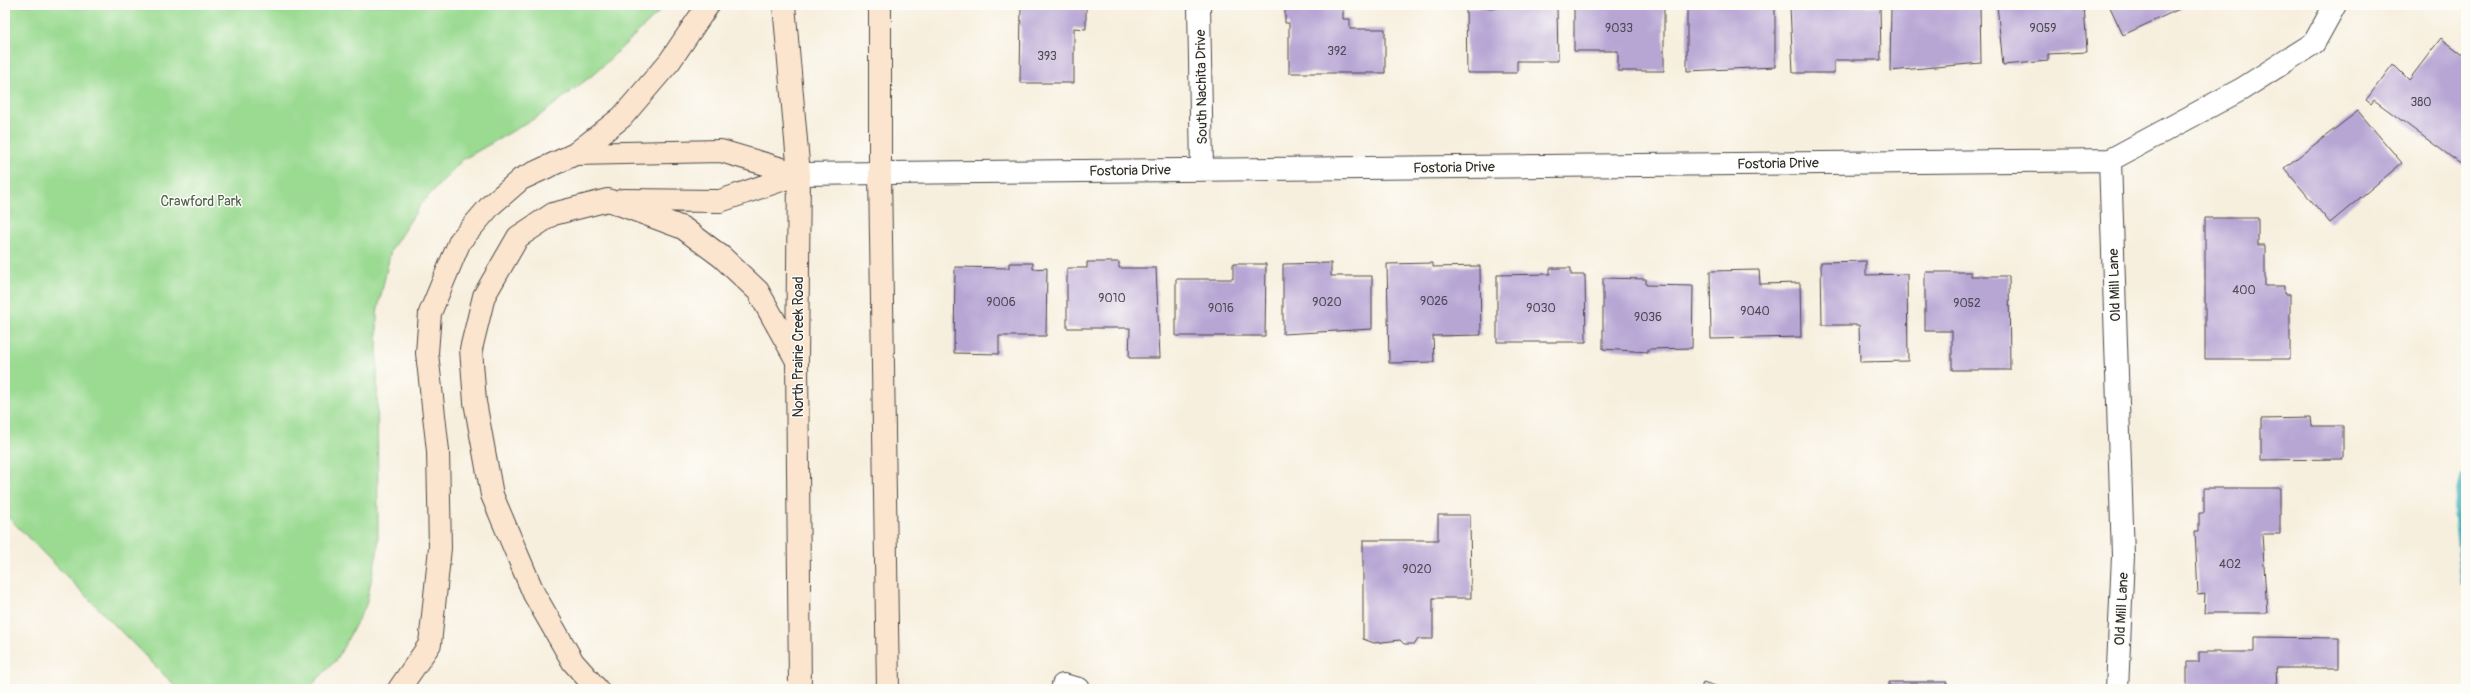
<svg xmlns="http://www.w3.org/2000/svg" width="2471" height="694" font-family="Pangolin,sans-serif">
<rect width="100%" height="100%" fill="#fdfcf7"/>
<filter id="ink" filterUnits="userSpaceOnUse"><feTurbulence type="fractalNoise" baseFrequency=".025" numOctaves="2"/><feDisplacementMap in="SourceGraphic" scale="8" xChannelSelector="R" yChannelSelector="G"/><feConvolveMatrix kernelMatrix="1 2 1 2 8 2 1 2 1" color-interpolation-filters="sRGB"/></filter>
<filter id="wash" filterUnits="userSpaceOnUse"><feTurbulence type="fractalNoise" baseFrequency=".012" numOctaves="4" result="noise"/><feDisplacementMap in="SourceGraphic" scale="16" xChannelSelector="R" yChannelSelector="G"/><feGaussianBlur stdDeviation="0.9" result="paint"/><feColorMatrix in="noise" values="0 0 0 0 0 0 0 0 0 0 0 0 0 0 0 0 0 1.4 0 .05"/><feComposite in="paint" operator="in"/></filter>
<g filter="url(#wash)">
<rect width="100%" height="100%" fill="#f7efde"/>
<path fill="#9ada91" stroke="#62825e" d="M5,5H662L657,14L594,74L539,116L462,160L421,204L391,250L377,313L378,548L366,605L337,659L308,689H178L5,514Z"/>
<g fill="none" stroke-linecap="round" stroke-linejoin="round">
<path stroke="#46b5bf" stroke-width="12" d="M2466,478L2459,510L2466,580"/>
</g>
<g id="blocks">
<path fill="#b7a5d4" d="M1021,5H1086V29L1074,28V83H1020Z
M1285,5H1343V19H1350V29H1385V73H1289V23H1285Z
M1574,5H1664V71H1618V51H1574Z
M1687,5H1775V67L1687,71Z
M1891,5H1980L1981,63L1890,71Z
M1997,5H2084L2087,52L2048,54V61L2003,65Z
M2109,5H2188L2123,35Z
M1790,6H1880L1881,60H1834V73H1793Z
M1557,7L1558,61H1517V73H1467L1466,8Z
M2441,38L2466,57V168L2374,100L2371,104L2366,100L2393,64L2409,80Z
M2358,111L2402,163L2330,223L2284,168Z
M2205,218H2258V245H2265V286H2284V294H2290V359H2205Z
M1866,261V275L1907,274L1908,361L1860,362L1859,325H1822L1821,262Z
M1087,262H1119V268H1156L1160,358H1129L1130,328H1067V268H1087Z
M1009,263H1033V269L1047,268L1046,336H999V354L954,353L955,267L1009,268Z
M1331,263V276H1372V329L1283,334V264Z
M1433,263V267L1480,266L1481,335L1433,336L1434,362L1389,363L1387,264Z
M1233,264H1266L1265,336H1176V279H1233Z
M1550,268H1571V275H1585L1586,342H1497V275L1550,274Z
M1759,270L1760,284L1800,283L1801,337L1711,339L1710,271Z
M1925,272H1971V276H2009L2010,370H1952V331H1925Z
M1603,278L1646,279V285L1693,286L1692,348L1648,349V352L1603,349Z
M2311,418L2312,426H2343V459L2261,460V419Z
M2204,488H2280V534H2262L2267,613H2204L2205,594L2198,595L2195,531H2199V513H2204Z
M1438,515H1470L1471,598H1433V639H1418L1415,644H1404L1400,640L1374,643L1363,639V540H1438Z
M2254,637L2339,638V668H2276L2277,689H2187V662H2199V652H2254Z
M1703,682L1725,689H1701Z
M1889,682H1947V689H1889Z"/>
</g>
</g>
<g filter="url(#ink)">
<use href="#blocks" fill-opacity="0" stroke="#4a4846" stroke-width="1"/>
<g fill="none" stroke-linecap="round" stroke-linejoin="round">
<g stroke="#4a4846" stroke-width="24">
<path id="minor" d="M1199,5L1202,169
M2110,160L2123,556L2117,689
M799,174L2110,160L2242,89L2314,43L2335,5
M1063,685L1079,689"/>
</g>
<g stroke="#4a4846" stroke-width="24">
<path id="secondary" d="M784,5L799,174L797,361L800,689
M880,5V173L888,689
M575,154L721,151L799,174
M623,200L720,201L799,174
M399,689L430,644L440,548L438,451L427,353L430,313L460,241L491,205L521,179L575,154L622,117L670,61L708,5
M597,689L573,662L534,594L492,495L475,402L471,349L484,296L518,237L553,214L608,200L683,228L722,257L758,291L797,361"/>
</g>
<use href="#minor" stroke="#fff" stroke-width="22"/>
<use href="#secondary" stroke="#fbe5cf" stroke-width="22"/>
</g>
</g>
<g text-anchor="middle" stroke-width="3" stroke-linejoin="round" paint-order="stroke">
<g font-size="12" fill="#4e4a55">
<text x="1619" y="32">9033</text>
<text x="2043" y="32">9059</text>
<text x="1337" y="55">392</text>
<text x="1047" y="60">393</text>
<text x="2421" y="106">380</text>
<text x="2244" y="294">400</text>
<text x="1112" y="302">9010</text>
<text x="1434" y="305">9026</text>
<text x="1001" y="306">9006</text>
<text x="1327" y="306">9020</text>
<text x="1967" y="307">9052</text>
<text x="1221" y="312">9016</text>
<text x="1541" y="312">9030</text>
<text x="1755" y="315">9040</text>
<text x="1648" y="321">9036</text>
<text x="2230" y="568">402</text>
<text x="1417" y="573">9020</text>
</g>
<g font-size="14" fill="#2b2b2b" stroke="#fdfcf7">
<text transform="translate(1201 87) rotate(-91)" y="5">South Nachita Drive</text>
<text transform="translate(1778 163) rotate(-1)" y="5">Fostoria Drive</text>
<text transform="translate(1454 167) rotate(-1)" y="5">Fostoria Drive</text>
<text transform="translate(1130 170) rotate(-1)" y="5">Fostoria Drive</text>
<text transform="translate(2114 285) rotate(-92)" y="5">Old Mill Lane</text>
<text transform="translate(798 347) rotate(-90)" y="5">North Prairie Creek Road</text>
<text transform="translate(2121 609) rotate(-87)" y="5">Old Mill Lane</text>
</g>
<g font-size="14" fill="#4c604a" stroke="#fdfcf7">
<text x="201" y="206">Crawford Park</text>
</g>
</g>
<rect width="2471" height="694" fill="none" stroke="#fdfcf7" stroke-width="20"/>
</svg>
